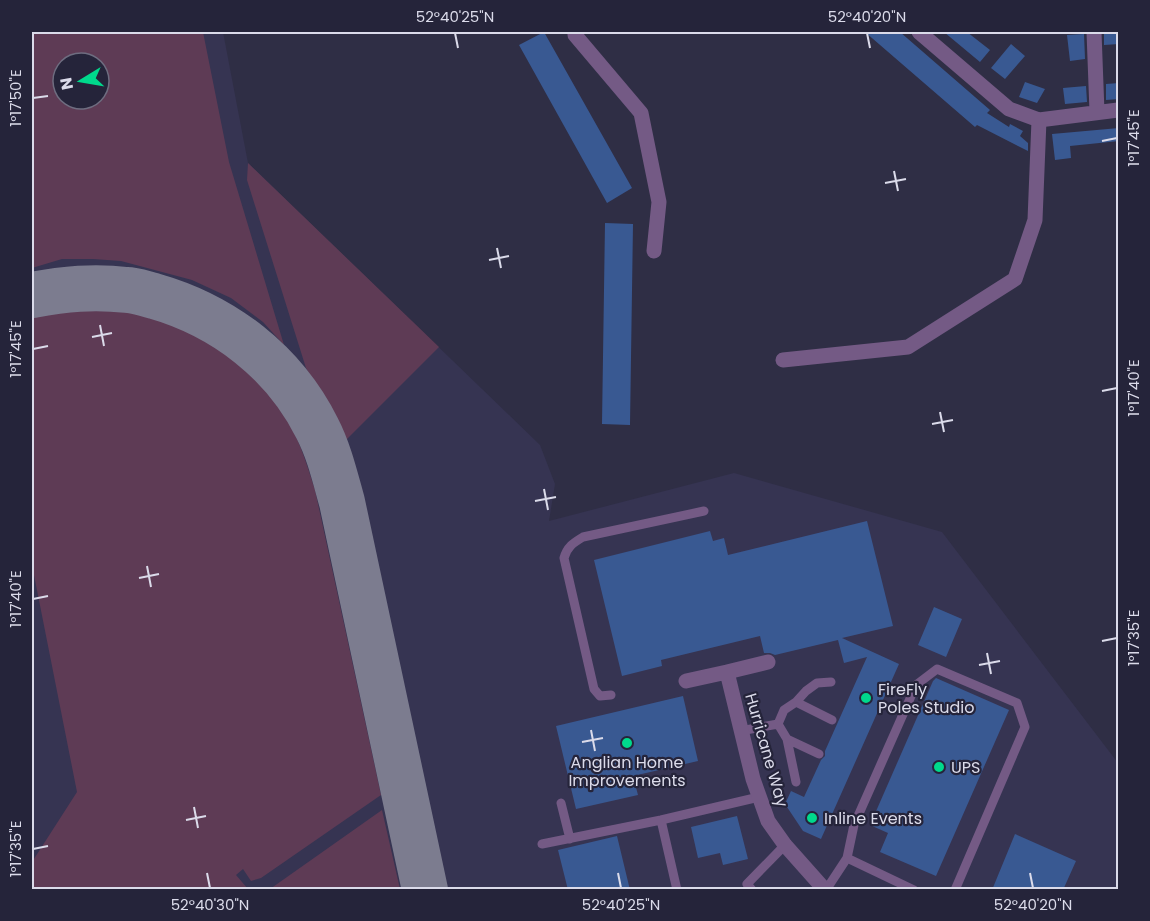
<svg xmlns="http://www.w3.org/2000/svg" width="1150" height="921" font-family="Poppins,sans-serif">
<rect width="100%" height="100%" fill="#2f2e45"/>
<path fill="#363452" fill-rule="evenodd" d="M32,32H223L248,163L540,445L555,484L549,521L734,473L942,532L1118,763V889H32ZM63,63H99V99H63Z"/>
<path fill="#5e3b55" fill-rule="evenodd" d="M32,32H203L229,162L284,345L263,322L231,298L192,280L121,261L93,259H62L32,268ZM63,63H99V99H63Z
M248,163L439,347L346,440L306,368L247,180Z
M104,299C136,306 173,310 201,328C214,336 226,347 237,357C283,401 297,430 315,490L381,795L261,878L251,881L243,869L236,875L248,889H32V862L77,792L32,565V308L58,303Z
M382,810L400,889H270Z"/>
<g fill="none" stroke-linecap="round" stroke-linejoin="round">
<path stroke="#7c7c8f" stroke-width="46" d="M32,295C65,289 93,286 127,290C136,290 145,294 154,296C224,316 284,362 317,428C329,451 335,477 342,502L425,890"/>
</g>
<path fill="#395992" d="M544,32L632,188L607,203L519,45Z
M865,32H900L990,110L987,113L1009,127L1010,124L1023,131L1020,136L1028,143V151L977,125L975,127Z
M944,32H967L990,50L980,62Z
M1104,32H1119V44L1104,45Z
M1084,34L1085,59L1070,61L1067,35Z
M1011,44L1025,56L1005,79L991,68Z
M1025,82L1045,89L1037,103L1019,97Z
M1119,83V99L1106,100V84Z
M1086,86L1087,102L1065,104L1063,88Z
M1119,128V141L1070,146L1071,158L1055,160L1052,134Z
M605,223L633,224L630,425L602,424Z
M867,521L893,626L842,638L899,664L821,839L803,831L785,804L791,791L804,797L821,760L825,756V751L867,657L844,663L838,640L775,655L770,653H764L760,636L661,660L662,666L622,676L594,560L710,531L713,541L724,538L728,555Z
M934,607L962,619L946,657L918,645Z
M936,678L1009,710L936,876L880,852L888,833L870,825L933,681Z
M683,696L698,761L633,776L638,795L576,809L556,726Z
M737,816L748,859L723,865L720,853L698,858L691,827Z
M1015,834L1076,861L1063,890H992Z
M617,836L630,890H568L558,850Z"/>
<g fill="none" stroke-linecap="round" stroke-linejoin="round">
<path stroke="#745a85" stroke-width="9" d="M611,695L600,696L594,689L564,558C567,547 573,543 583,537L704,511
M796,702L832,720
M778,724L787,739L796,782
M740,731L778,724L784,710L796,702L806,691L817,683L831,682
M787,739L819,754
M561,803L570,839
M661,820L677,890
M542,844L661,820L759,797
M847,858L854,825L916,685L937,669L1017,703L1025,727L955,890
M752,890L747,884L785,845
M826,890L847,858L914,890"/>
<path stroke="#745a85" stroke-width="15" d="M575,32V35L641,113L659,202L654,251
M919,32L1009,109L1039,120L1118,110
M1094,32L1097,112
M783,360L908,347L1015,279L1035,220L1039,120
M727,672L768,662
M686,681L727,672L753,779L768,821L785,845L825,890"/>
</g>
<path fill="none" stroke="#dbdbea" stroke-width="2" d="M455,33L458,48M867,33L870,48M33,98L48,96M1102,141L1117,138M894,171L898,191M885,183L906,179M497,248L501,268M489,260L509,256M100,325L104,346M92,337L112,333M33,349L48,346M1102,391L1117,388M940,412L944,432M932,424L953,420M544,489L548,510M535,501L556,497M147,566L151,587M139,578L159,574M33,599L48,596M1102,641L1117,638M987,653L991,674M979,665L1000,661M591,730L595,751M582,742L603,738M194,807L198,828M186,820L206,816M33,849L48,846M207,873L210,888M618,873L621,888M1030,873L1033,888"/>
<g fill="#00d98c" stroke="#25243a" stroke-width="2">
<circle cx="866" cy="698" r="6"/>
<circle cx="627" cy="743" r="6"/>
<circle cx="939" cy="767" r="6"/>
<circle cx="812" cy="818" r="6"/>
</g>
<g text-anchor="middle" stroke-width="4.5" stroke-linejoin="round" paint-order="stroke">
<g font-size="16" fill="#dbdbea" stroke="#25243a" text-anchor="start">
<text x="878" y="695">FireFly<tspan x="878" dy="18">Poles Studio</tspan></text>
<text x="627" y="768" text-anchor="middle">Anglian Home<tspan x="627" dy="18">Improvements</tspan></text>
<text x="951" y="773">UPS</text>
<text x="824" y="824">Inline Events</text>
</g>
<g font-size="16" fill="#dbdbea" stroke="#25243a">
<text transform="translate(767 750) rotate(74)" y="6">Hurricane Way</text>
</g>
</g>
<rect width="1150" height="921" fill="none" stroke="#25243a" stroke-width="66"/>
<g transform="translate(81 81) rotate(259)"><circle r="28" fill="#25243a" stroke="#6e6d80" stroke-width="1.5"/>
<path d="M0-4.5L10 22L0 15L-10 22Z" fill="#00d98c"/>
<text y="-9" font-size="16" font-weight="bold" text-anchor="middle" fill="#dbdbea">N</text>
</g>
<rect x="33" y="33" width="1084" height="855" fill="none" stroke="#dbdbea" stroke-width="2"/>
<g font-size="15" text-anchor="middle" fill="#dbdbea">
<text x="455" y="22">52°40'25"N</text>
<text x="867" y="22">52°40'20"N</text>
<text transform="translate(16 98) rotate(-90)" y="5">1°17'50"E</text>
<text transform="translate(1134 138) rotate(-90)" y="5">1°17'45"E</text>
<text transform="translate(16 349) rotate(-90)" y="5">1°17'45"E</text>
<text transform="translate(1134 388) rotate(-90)" y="5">1°17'40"E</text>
<text transform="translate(16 599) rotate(-90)" y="5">1°17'40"E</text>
<text transform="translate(1134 638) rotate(-90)" y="5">1°17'35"E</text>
<text transform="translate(16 849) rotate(-90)" y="5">1°17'35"E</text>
<text x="210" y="910">52°40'30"N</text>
<text x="621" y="910">52°40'25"N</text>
<text x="1033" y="910">52°40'20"N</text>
</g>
</svg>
